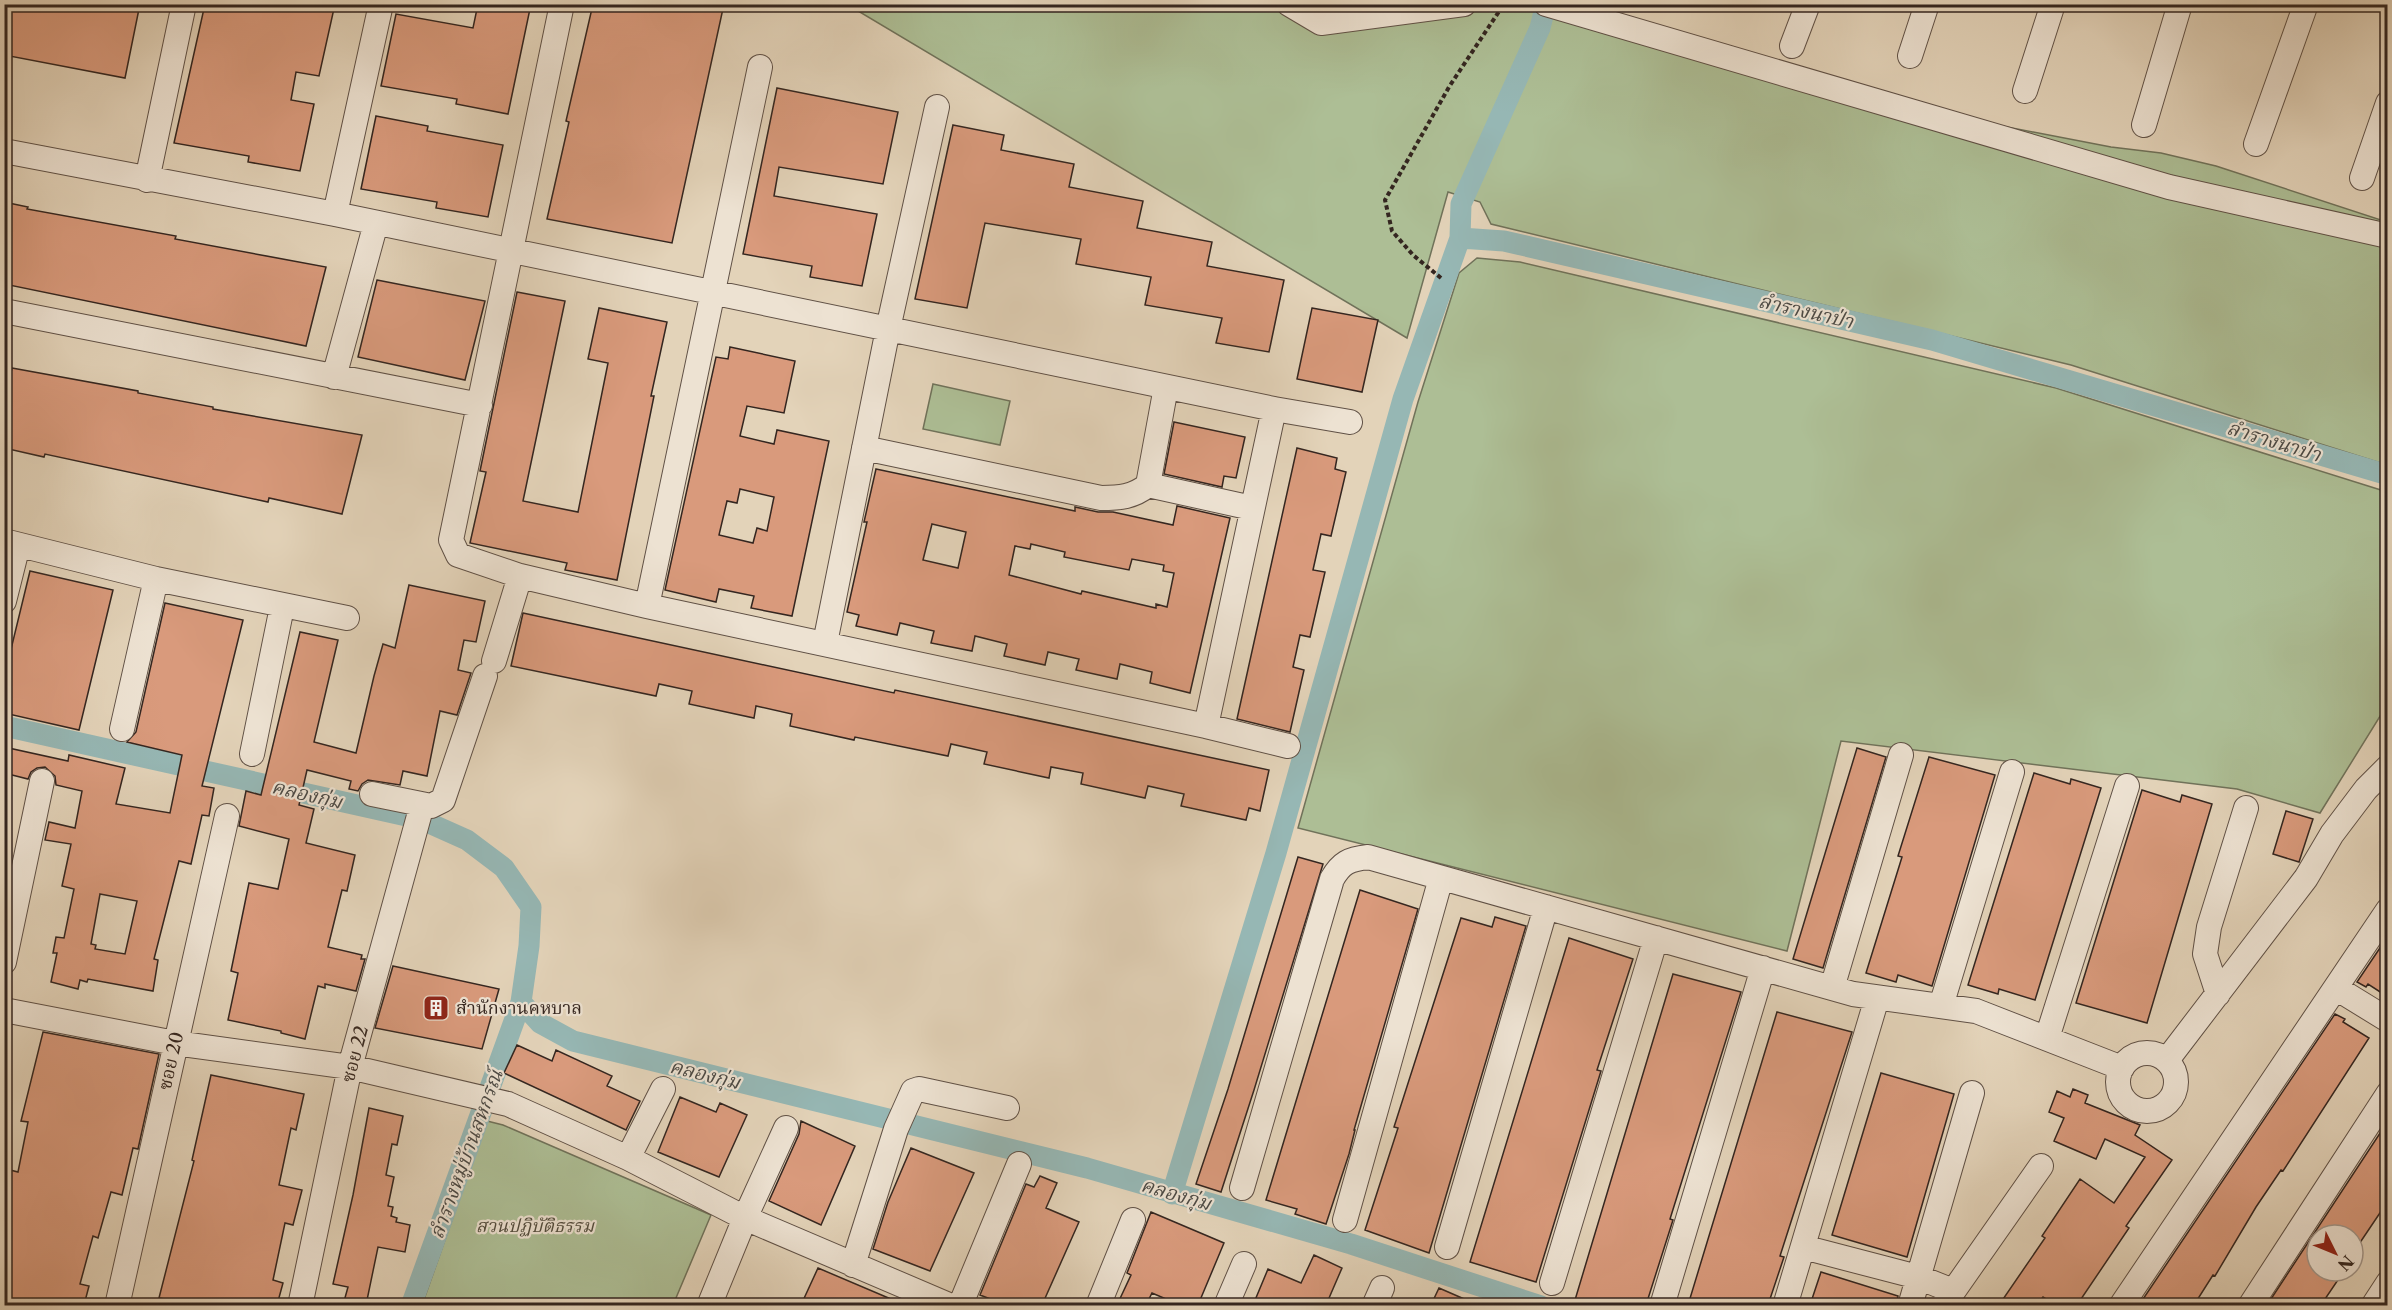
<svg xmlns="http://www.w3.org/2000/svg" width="2392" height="1310" font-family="'Libre Caslon Text','Noto Serif Thai',serif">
<rect width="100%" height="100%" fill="#e3d3b9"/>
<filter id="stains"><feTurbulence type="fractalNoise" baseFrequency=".00333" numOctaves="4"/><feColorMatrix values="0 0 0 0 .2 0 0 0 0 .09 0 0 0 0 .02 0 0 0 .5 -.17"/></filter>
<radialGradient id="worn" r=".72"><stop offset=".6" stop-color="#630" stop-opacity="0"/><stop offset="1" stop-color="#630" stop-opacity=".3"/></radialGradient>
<path fill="#adbe95" stroke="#70725a" stroke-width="1.5" d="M848,5H1584L1883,103L2111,147L2161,153L2216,166L2387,222V465L2071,365L1491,224L1480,202L1448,192L1407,338Z
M1477,258L1520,262L2056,388L2384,491L2387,493V705L2320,813L2237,789L1841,741L1787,951L1298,828L1418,402L1459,273Z
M933,384L1010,401L1000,445L923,429Z
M487,1121L503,1125L711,1215L673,1305H422Z"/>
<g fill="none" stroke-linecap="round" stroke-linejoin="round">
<path stroke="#96b7b4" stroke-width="21" d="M1546,4L1540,28L1461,204L1460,238L1504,241L1932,340L2388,475
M4,726L420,819L467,840L504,868L531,907L529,946L521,1002L540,1023L573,1041L1087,1168L1351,1244L1541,1306
M1172,1194L1276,853L1403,399L1460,238
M411,1306L521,1002"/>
</g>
<path fill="#d99a7c" stroke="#342620" stroke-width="1.5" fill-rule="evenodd" d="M9,4H140L125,78L4,55V26Z
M205,4H335L319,76L296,72L291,100L314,104L300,171L248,162L249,156L174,143Z
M478,4H531L508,114L456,104L457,99L381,86L396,14L473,28Z
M593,4H724L672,243L547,219L569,122L566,121Z
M777,88L898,112L883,184L779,167L774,196L877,214L862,286L810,277L812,266L743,254Z
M376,116L428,126L427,131L503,145L488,217L436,208L437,202L361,189Z
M953,125L1004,135L1001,150L1074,164L1069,187L1143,201L1137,228L1212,242L1207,266L1284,280L1269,352L1216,343L1222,318L1145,305L1151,277L1076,264L1081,239L985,223L967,308L915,299Z
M4,202L28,207L27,209L176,236L175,239L326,267L306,346L4,284Z
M377,280L485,301L465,380L358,357Z
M517,292L565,301L523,501L578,512L608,363L588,359L599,308L667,322L651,396H654L617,580L565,570L567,563L470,543L486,472L480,471Z
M1312,308L1378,320L1362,392L1297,379Z
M730,347L795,361L784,413L747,406L740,436L774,444L777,430L829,441L792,616L751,608L754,596L719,589L716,602L665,590L716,357L728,359ZM740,489L774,497L767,531L757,528L753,543L719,535L727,501L737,503Z
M12,368L138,391V393L213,407V409L362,435L342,514L269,498L268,502L45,454L44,457L4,448V400Z
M1174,422L1245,437L1236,478L1224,476L1222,487L1164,474Z
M1297,448L1337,458L1335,469L1346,472L1331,536L1321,534L1313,570L1325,572L1310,637L1300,635L1293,667L1304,670L1290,732L1237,719Z
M876,469L1075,511V507L1098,512H1113L1173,525L1177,506L1230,518L1190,693L1150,683L1152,672L1120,664L1117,679L1076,670L1079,659L1048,652L1045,665L1004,656L1007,644L975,636L972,651L931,643L934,631L900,623L897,635L856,626L859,615L847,612L867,522H864ZM932,524L966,532L958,568L923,560ZM1031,544L1065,552L1064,557L1129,570L1132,559L1164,565L1163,571L1174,573L1167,607L1156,604V608L1082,591L1081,594L1009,575L1015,546L1030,549Z
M30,571L113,590L79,730L4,713V678Z
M409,585L485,601L476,642L464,640L458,670L471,673L457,715L440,711L427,776L403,771L400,785L368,780L362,784L358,791L349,789L351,781L307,770L299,805L314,809L306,843L355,855L347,891L342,890L328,947L362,955L361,959H365L356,991L325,984V988L318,986L305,1039L281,1033V1031L228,1020L238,973L231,971L249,883L278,889L289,839L239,826L246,791L261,795L300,632L338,640L314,742L356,753L374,676L383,644L395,648Z
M165,603L243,620L202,786L214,788L209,816L202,815L191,864L179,861L154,959L158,960L153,991L88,979L87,982L80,980L78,989L51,982L57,953H53L56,937L64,938L74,889L62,886L71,844L45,840L49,822L75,828L82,791L56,785L55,776L45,767L37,768L31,772L28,779L4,773V747L68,761L69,755L125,768L116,804L170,813L182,755L127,742L136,732ZM100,894L137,901L125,954L95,949L96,945L91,944Z
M523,613L894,693L895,690L1269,770L1260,811L1249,808L1246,820L1181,806L1184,794L1148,786L1145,798L1081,784L1083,773L1051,767L1049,778L984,764L987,752L951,744L948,756L855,737L854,740L790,726L792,714L756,706L754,718L689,704L692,691L659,684L656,696L511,666Z
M1857,748L1886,757L1823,968L1793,959Z
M1929,757L1995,775L1932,986L1898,975L1896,982L1866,973L1902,857L1898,856Z
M2034,773L2070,784L2071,779L2101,788L2035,1000L1999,989L1998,994L1968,985Z
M2142,790L2180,802L2182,795L2212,804L2147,1023L2076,1003Z
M2286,811L2313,819L2299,862L2273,854Z
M1298,857L1323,864L1254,1090L1221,1192L1196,1184L1228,1089Z
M1360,890L1418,909L1354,1130H1355L1349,1154L1326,1224L1295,1214L1297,1209L1266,1200Z
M1495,917L1526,926L1429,1253L1365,1230L1398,1128L1394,1127L1461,918L1492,927Z
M2388,936V997L2368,984L2366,987L2357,982Z
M1569,938L1633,959L1597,1070L1601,1071L1536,1282L1470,1262Z
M393,966L499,989L482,1049L375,1028Z
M1673,974L1741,992L1670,1219L1673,1220L1646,1305H1591L1575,1300Z
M1777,1012L1852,1032L1780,1256L1784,1257L1768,1305H1688Z
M2335,1014L2345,1019L2343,1022L2369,1038L2283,1171L2281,1170L2256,1207L2215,1276L2213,1275L2194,1305H2139Z
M43,1032L159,1054L138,1149L133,1148L122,1195L111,1192L98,1238L93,1236L80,1284L89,1286L84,1305H4V1198L10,1170L18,1172L28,1122L21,1121Z
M517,1045L552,1061L556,1050L612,1076L607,1086L640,1101L626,1130L504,1073Z
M1881,1073L1954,1094L1907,1257L1832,1235Z
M211,1075L304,1094L296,1130L291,1128L279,1185L302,1190L293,1225L285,1223L273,1280L283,1283L277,1305H264L249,1302L248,1305H196L159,1298L194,1161L192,1160Z
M2073,1089L2088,1095L2085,1103L2140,1125L2135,1135L2172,1160L2126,1226L2129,1228L2077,1305H2056L2043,1297L2037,1305H1999L2045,1238L2042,1236L2080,1179L2114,1203L2145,1157L2105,1139L2096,1159L2054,1141L2064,1118L2049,1112L2057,1091L2070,1097Z
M680,1097L716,1112L720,1103L747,1115L719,1177L658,1152Z
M369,1108L403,1116L397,1145L392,1144L386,1175L394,1177L388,1206L393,1207L391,1216L397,1218L396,1222L410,1225L405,1252L378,1247L366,1305H343L348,1287L333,1284L353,1195Z
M801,1121L855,1146L821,1225L769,1201L799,1134Z
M2388,1121V1201L2353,1253V1235H2317V1271H2344L2321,1305H2267Z
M911,1148L974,1173L930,1271L873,1249L888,1202Z
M1040,1176L1057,1183L1046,1208L1079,1222L1042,1305H1006L980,1295L1026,1184L1034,1187Z
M1151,1212L1224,1243L1198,1305H1180L1152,1293L1146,1305H1117L1131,1275L1127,1273Z
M1314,1255L1342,1268L1326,1305H1253L1268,1269L1301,1283Z
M818,1268L905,1305H801Z
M1821,1272L1898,1296L1896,1305H1810Z
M1439,1288L1478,1305H1431Z"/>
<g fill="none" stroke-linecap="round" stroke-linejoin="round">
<g stroke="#605146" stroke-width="26">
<path id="street" d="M562,4L451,540L458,555L520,576L647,606L1206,726L1288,746
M1289,4L1321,23L1464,4
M1546,4L2169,187L2388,236
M1792,46L1808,4
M1910,56L1927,4
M2025,91L2053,4
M2144,125L2180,4
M2256,144L2306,4
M4,151L335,214L1274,409L1350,422
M2362,178L2388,103
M147,180L184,4
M335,214L381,4
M4,311L480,405
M334,377L376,223
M864,448L1101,498C1120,498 1133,497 1148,485L1166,387
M1148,485L1252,508
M4,541L156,579L347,618
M4,601L18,545
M647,606L760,67
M825,643L888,329L937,107
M494,661L520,576
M1206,726L1274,409
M122,729L156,579
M252,754L282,607
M372,794L431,806L443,800L485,676
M4,962L42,781
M1832,988L1901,755
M2336,988L2388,1020
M2218,994L2205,954L2209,927L2246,808
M1941,1006L2012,772
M4,1010L175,1043L350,1067L508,1104L628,1158L745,1218L951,1306
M2047,1038L2127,786
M2118 1082a29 29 0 1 1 58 0a29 29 0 1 1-58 0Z
M2167,1060L2306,878L2332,834L2366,789L2388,767
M628,1158L663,1089
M1242,1188L1332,879C1341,863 1349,859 1368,857L1853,994L1976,1011L2122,1068
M1345,1220L1441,878
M1447,1247L1546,907
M1803,1247L1918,1277L1953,1291
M853,1265L896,1129L913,1091L919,1089L1007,1108
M1552,1283L1656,938
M117,1306L227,816
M300,1306L350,1067L422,805
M709,1306L745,1218L786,1128
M960,1306L1019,1164
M1098,1306L1133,1220
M1226,1306L1244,1264
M1374,1306L1382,1288
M1662,1306L1763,968
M1785,1306L1877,998
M1910,1306L1972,1093
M1943,1306L2041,1166
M2121,1306L2388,910
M2250,1306L2388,1094
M2373,1306L2388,1283"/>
</g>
<path stroke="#342620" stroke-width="4" stroke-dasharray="4.5 3" stroke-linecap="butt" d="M1441,278L1413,255L1392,231L1385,200L1449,87L1504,4"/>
<use href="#street" stroke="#ede2d2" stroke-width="24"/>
</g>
<defs>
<g id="building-square" transform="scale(1.35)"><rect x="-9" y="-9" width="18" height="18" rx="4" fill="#8f2418" stroke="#ede2d2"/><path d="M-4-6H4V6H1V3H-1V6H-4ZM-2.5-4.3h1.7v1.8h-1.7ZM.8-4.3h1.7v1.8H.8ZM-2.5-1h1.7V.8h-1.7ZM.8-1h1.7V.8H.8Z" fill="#fff"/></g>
</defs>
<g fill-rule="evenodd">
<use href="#building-square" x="436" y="1008"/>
</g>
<g text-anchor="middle" stroke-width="4.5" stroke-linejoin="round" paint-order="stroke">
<g font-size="18" fill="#342620" stroke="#ede2d2" text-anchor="start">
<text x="456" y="1014">สำนักงานคหบาล</text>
</g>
<g font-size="18" fill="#342620" stroke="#ede2d2">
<text transform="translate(355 1054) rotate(-75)" y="6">ซอย 22</text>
<text transform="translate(171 1061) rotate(-77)" y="6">ซอย 20</text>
</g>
<g font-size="18" font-style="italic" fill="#524c3d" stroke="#ede2d2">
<text x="535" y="1232">สวนปฏิบัติธรรม</text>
</g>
<g font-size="20" font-style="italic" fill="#4c4a45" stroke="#ede2d2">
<text transform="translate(1806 311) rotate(13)" y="7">ลำรางนาป่า</text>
<text transform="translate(2274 441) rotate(17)" y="7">ลำรางนาป่า</text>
<text transform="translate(307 794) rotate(13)" y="7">คลองกุ่ม</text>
<text transform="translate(705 1074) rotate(14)" y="7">คลองกุ่ม</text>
<text transform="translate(466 1154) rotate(-70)" y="7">ลำรางหมู่บ้านสหกรณ์</text>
<text transform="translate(1176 1194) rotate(16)" y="7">คลองกุ่ม</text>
</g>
</g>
<rect width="2392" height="1310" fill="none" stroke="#e3d3b9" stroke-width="24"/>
<rect x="6" y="6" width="2380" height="1298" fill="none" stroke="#342620" stroke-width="3"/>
<rect x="12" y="12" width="2368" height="1286" fill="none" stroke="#342620" stroke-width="1.5"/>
<g transform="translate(2335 1253) rotate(133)"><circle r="28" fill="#ede2d2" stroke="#a3978b" stroke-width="1.5"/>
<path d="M0-4.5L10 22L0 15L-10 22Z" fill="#8f2418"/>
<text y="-9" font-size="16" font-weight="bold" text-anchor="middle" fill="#342620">N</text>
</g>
<rect width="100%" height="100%" filter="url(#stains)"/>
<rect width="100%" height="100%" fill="url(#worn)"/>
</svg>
